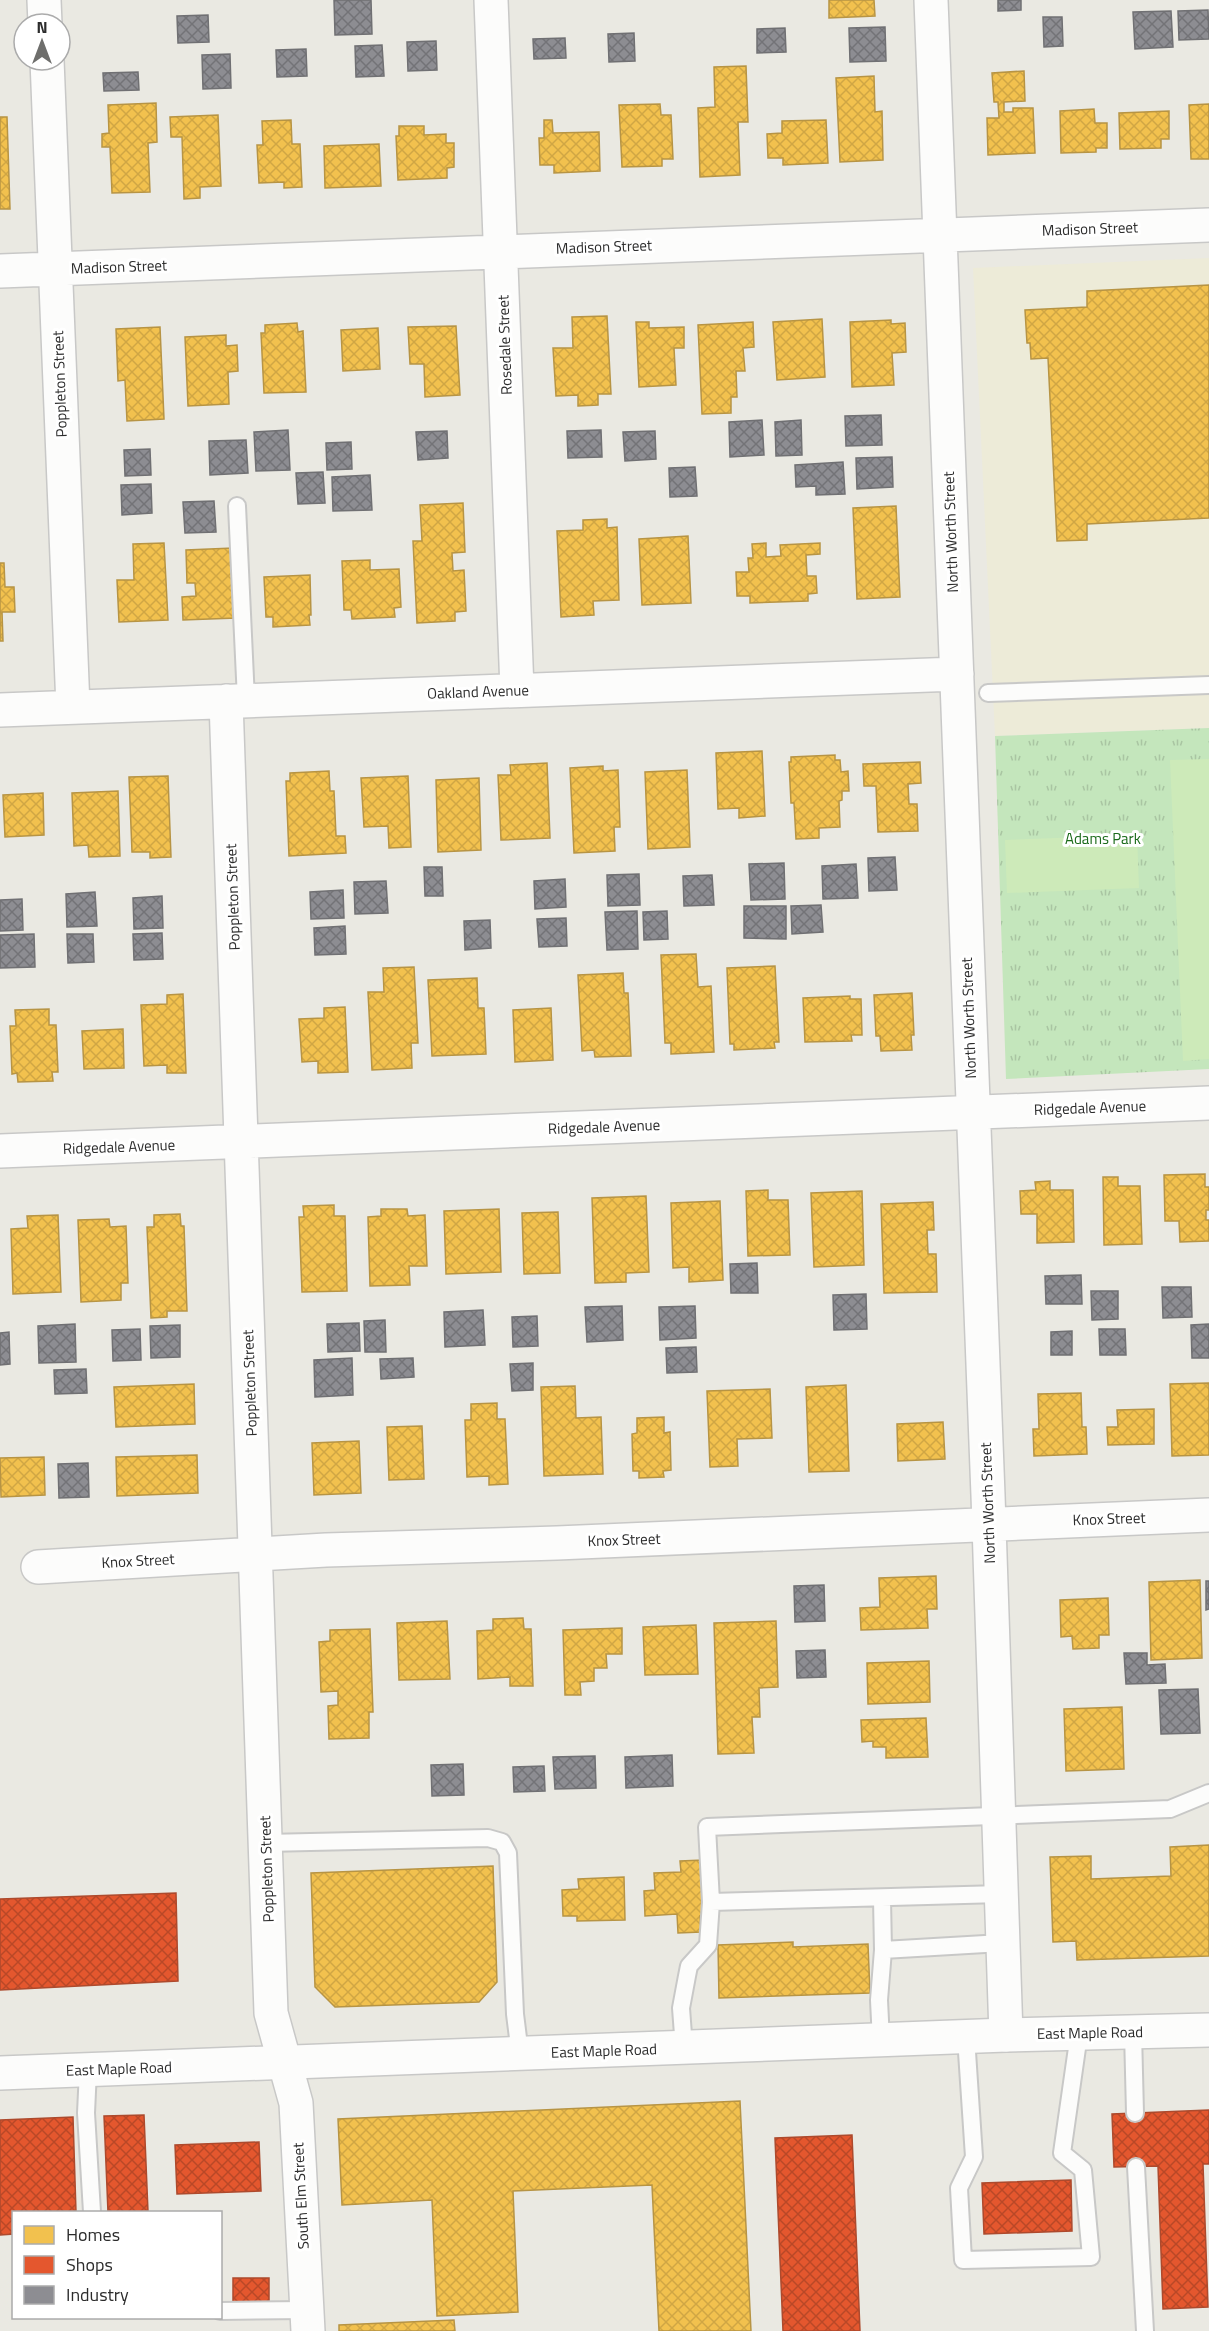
<svg xmlns="http://www.w3.org/2000/svg" width="1209" height="2331" font-family="'Titillium Web',sans-serif">
<defs>
<pattern id="grass-tufts" width="24" height="20" patternUnits="userSpaceOnUse" patternTransform="scale(1.5)"><rect width="24" height="20" fill="#c4e6bc"/><path d="M3 7l-1-3M5 7V3M7 7l1-3M15 17l-1-3M17 17v-4M19 17l1-3" fill="none" stroke="#a9c5a2"/></pattern>
<pattern id="homes-cross-hatch" width="8" height="8" patternUnits="userSpaceOnUse" patternTransform="scale(1.5)"><rect width="8" height="8" fill="#f2c14e"/><path d="M0 0l8 8M0 8l8-8" fill="none" stroke="#d0a644"/></pattern>
<pattern id="shops-cross-hatch" width="8" height="8" patternUnits="userSpaceOnUse" patternTransform="scale(1.5)"><rect width="8" height="8" fill="#e4572e"/><path d="M0 0l8 8M0 8l8-8" fill="none" stroke="#b94827"/></pattern>
<pattern id="industry-cross-hatch" width="8" height="8" patternUnits="userSpaceOnUse" patternTransform="scale(1.5)"><rect width="8" height="8" fill="#8d8d92"/><path d="M0 0l8 8M0 8l8-8" fill="none" stroke="#737377"/></pattern>
</defs>
<rect width="100%" height="100%" fill="#eae9e2"/>
<path fill="#edebd8" d="M1209,258V728L995,736L973,268Z"/>
<path fill="url(#grass-tufts)" d="M1209,728V1069L1006,1079L995,736Z"/>
<path fill="#cdeab9" d="M1209,759V1059L1183,1061L1170,760Z
M1137,835L1139,888L1007,893L1005,840Z"/>
<path fill="url(#homes-cross-hatch)" stroke="#b79444" stroke-width="1.5" d="M829,0H874L875,16L829,18Z
M746,66L748,122H738L740,175L700,177L698,108L715,107L714,67Z
M1024,71L1025,101L1004,102V112H1013V108H1033L1035,153L988,155L987,118H999L998,102H994L992,73Z
M874,76L875,112L882,111L883,160L840,162L836,78Z
M156,103L157,142L148,143L150,192L112,193L110,147H102V134L109,133L108,105Z
M660,104L661,115H671L673,159H662V166L622,167L619,105Z
M1209,104V159H1191L1189,105Z
M1094,109L1095,123H1107V148H1096V152L1061,153L1060,111Z
M1169,111V139H1161V148L1120,149L1119,113Z
M218,115L221,186L200,187V198L184,199L182,137H171L170,117Z
M0,117H7L10,209H0Z
M291,120L292,144H300L302,187L284,188V182L259,183L257,145H263L262,121Z
M544,120H552L553,133L599,132L600,171L554,173V165H540L539,138H544Z
M826,120L828,163L783,165V158H768L767,134L782,133V121Z
M399,126H424V135L446,134V143H454V167L447,168V178L398,180L396,136H399Z
M379,144L381,186L325,188L324,146Z
M1209,285V518L1087,524V540L1057,541L1048,358L1031,359L1030,343H1027L1025,310L1087,307V291Z
M607,316L611,394H598V405L578,406V395L556,396L553,348H573L572,317Z
M822,319L825,377L777,380L773,322Z
M891,320V324L905,323L906,352L892,353L894,385L852,387L850,322Z
M636,322H649V328L684,327V348H674L676,385L639,387Z
M753,322L754,347L743,348L745,371H736L737,397H731V413L702,414L698,325Z
M297,323L298,332L303,331L306,392L264,393L261,333H265V325Z
M456,326L460,395L425,397L424,364H410L408,327Z
M160,327L164,419L127,421L125,380L118,381L116,329Z
M378,328L380,369L343,371L341,330Z
M226,335V346L237,345L238,371L228,372L229,404L188,406L185,337Z
M463,503L465,552L452,553L453,571L464,570L466,611L455,612V621L417,623L413,541H422L420,505Z
M896,506L900,597L857,599L853,508Z
M607,519V528L617,527L619,600L593,601L594,615L561,617L557,531L583,530V520Z
M688,536L691,603L642,605L639,539Z
M164,543L168,620L119,622L117,580H134L133,544Z
M766,543V557L781,556L780,545L820,543V554L806,555L807,576H816L817,593L808,594V601L750,603V596H737L736,572H749L748,558H753L752,544Z
M233,548L236,618L183,620L182,597L196,596L195,583H187L186,550Z
M370,560V570L399,569L401,607L394,608L395,617L352,619L351,610H344L342,561Z
M0,563H4L5,587H14L15,612H2L3,641H0Z
M310,575L311,615H309L310,625L273,627V617H266L264,577Z
M762,751L765,816L739,818V808L718,809L716,753Z
M835,755V760H840L841,772L848,771L849,791H842V800L839,801L840,827L819,828V838L796,839L794,803H791L789,762H791V757Z
M920,762L921,783L908,784L909,804H917L918,831L878,832L876,786H864L863,764Z
M547,763L550,838L501,840L498,775H511L510,765Z
M603,766V771L618,770L620,827H614L615,851L574,853L570,768Z
M687,770L690,847L648,849L645,772Z
M329,771L330,791H334L336,836H345L346,853L289,856L286,781H290V773Z
M168,776L171,857L150,858V852H132L129,777Z
M408,776L411,847L389,848L388,826L364,827L361,778Z
M479,778L481,850L438,852L436,780Z
M118,791L120,856L89,857L88,845L74,846L72,793Z
M43,793L44,835L5,837L3,795Z
M696,954L698,987L711,986L714,1052L671,1054V1043H665L661,955Z
M775,966L779,1042H774L775,1048L734,1050V1044H730L727,968Z
M414,967L418,1043H411L412,1068L372,1070L368,992H384L383,968Z
M623,973L624,993H628L631,1056L595,1057L594,1050L582,1051L578,975Z
M477,978L478,1008H484L486,1054L432,1056L428,980Z
M912,993L914,1035H911L912,1050L881,1051L880,1036H876L874,995Z
M183,994L186,1073H167V1065L144,1066L141,1005L167,1004V995Z
M850,996V999H861L862,1035H851L852,1041L805,1042L803,998Z
M345,1007L348,1072L318,1073V1061L302,1062L299,1019L324,1018V1008Z
M551,1008L553,1060L515,1062L513,1010Z
M49,1009V1025H56L58,1072H52L53,1081L18,1082L17,1073L12,1074L10,1026H16L15,1010Z
M123,1029L124,1068L84,1069L82,1031Z
M1205,1174V1187H1209V1210H1206V1220H1209V1241L1180,1242L1179,1221H1165L1164,1175Z
M1103,1177H1118V1186H1140L1142,1244L1104,1245Z
M1050,1181V1190H1073L1074,1242L1037,1243V1214H1021L1020,1191L1036,1190L1035,1182Z
M768,1190V1200H788L790,1255L748,1256L746,1191Z
M862,1191L864,1265L814,1267L811,1193Z
M646,1196L649,1272L626,1273V1282L595,1283L592,1198Z
M720,1201L723,1280L689,1282V1267L673,1268L671,1203Z
M933,1202L934,1230H927L928,1254H936L937,1292L884,1293L881,1204Z
M334,1205V1216H345L347,1291L302,1292L299,1217H304L303,1206Z
M381,1209H407L408,1216L425,1215L427,1266H409L410,1285L370,1286L368,1217L381,1216Z
M499,1209L501,1272L446,1274L444,1211Z
M558,1212L560,1273L524,1274L522,1213Z
M180,1214L181,1226H184L187,1311H167V1317L151,1318L147,1227H154V1215Z
M58,1215L61,1292L13,1294L11,1229L28,1228L27,1216Z
M109,1219L110,1227L126,1226L128,1283H121V1300L81,1302L78,1220Z
M1209,1383V1455L1172,1456L1170,1384Z
M194,1384L195,1424L116,1427L114,1387Z
M846,1385L849,1471L809,1472L806,1387Z
M575,1386L576,1418L601,1417L603,1474L544,1476L541,1387Z
M770,1389L772,1438L737,1439L738,1466L710,1467L707,1391Z
M1081,1393L1082,1427H1086L1087,1454L1034,1456L1033,1429H1039L1038,1394Z
M497,1403V1419H505L508,1484L489,1485V1476L467,1477L465,1420H471V1404Z
M1154,1409V1444L1108,1445L1107,1427H1118L1117,1410Z
M664,1417V1433L670,1432L671,1470L663,1471L664,1477L639,1478V1471H633L632,1434L637,1433V1418Z
M943,1422L945,1459L898,1461L897,1424Z
M422,1426L424,1479L389,1480L387,1427Z
M359,1441L361,1493L314,1495L312,1443Z
M197,1455L198,1493L117,1496L116,1457Z
M44,1457L45,1495L1,1497L0,1458Z
M936,1576L937,1609H927L928,1628L861,1630L860,1608L880,1607L879,1578Z
M1200,1580L1202,1658L1151,1660L1149,1582Z
M1108,1598L1109,1635H1099V1648L1073,1649L1072,1636L1061,1637L1060,1600Z
M523,1618L524,1629H531L533,1686H510V1677L478,1679L477,1631L493,1630V1619Z
M447,1621L450,1679L399,1680L397,1623Z
M776,1621L778,1687L759,1688L760,1717H752L754,1753L718,1754L714,1623Z
M696,1625L698,1674L645,1675L643,1627Z
M622,1628V1654H606L607,1668H594V1681L580,1682L581,1695H565L563,1630Z
M370,1629L373,1712H369V1738L329,1739L328,1706L338,1705V1691L321,1692L319,1642L330,1641V1630Z
M929,1661L930,1702L868,1704L867,1663Z
M1122,1707L1124,1769L1066,1771L1064,1709Z
M926,1718L928,1757L886,1758V1747H873V1741L862,1742L861,1720Z
M1209,1845V1956L1077,1960L1076,1941L1053,1942L1050,1857L1091,1856V1879L1171,1876L1170,1847Z
M703,1860L706,1916H700L701,1932L678,1933L677,1914L645,1916L644,1891L655,1890L654,1873L681,1872L680,1861Z
M493,1866L497,1982L479,2002L335,2007L315,1987L311,1873Z
M624,1877L625,1920L577,1921V1916H563L562,1890L579,1889L578,1879Z
M793,1942V1947L868,1944L870,1993L719,1998L718,1945Z
M740,2101L751,2331H659L652,2185L513,2191L518,2312L437,2316L432,2200L342,2205L338,2119Z
M454,2320L455,2331H339V2325Z"/>
<path fill="url(#shops-cross-hatch)" stroke="#ad4a2d" stroke-width="1.5" d="M176,1893L178,1981L0,1990V1899Z
M1209,2110V2164H1203L1208,2307L1163,2309L1158,2166L1114,2167L1112,2114Z
M144,2115L148,2212H108L104,2116Z
M73,2117L76,2212H14V2234L0,2235V2120Z
M852,2135L860,2331H783L775,2138Z
M259,2142L261,2191L177,2194L175,2145Z
M1071,2180L1072,2231L984,2234L982,2183Z
M233,2278H269V2302L233,2303Z"/>
<path fill="url(#industry-cross-hatch)" stroke="#707073" stroke-width="1.5" d="M334,0H371L372,34L335,35Z
M998,0H1021V10L998,11Z
M1208,10L1209,39L1179,40L1178,11Z
M1171,11L1173,47L1135,49L1133,12Z
M208,15L209,42L178,43L177,16Z
M1043,17H1062L1063,46L1044,47Z
M885,27L886,61L850,62L849,28Z
M785,28L786,52L757,53V29Z
M634,33L635,61L609,62L608,34Z
M565,38L566,58L534,59L533,39Z
M436,41L437,70L408,71L407,42Z
M382,45L384,76L356,77L355,46Z
M306,49L307,76L277,77L276,50Z
M230,54L231,88L203,89L202,55Z
M138,72L139,90L104,91L103,73Z
M881,415L882,445L846,446L845,416Z
M762,420L764,455L730,457L729,422Z
M801,420L802,455L776,456L775,422Z
M288,430L290,470L256,471L254,432Z
M601,430L602,457L568,458L567,431Z
M447,431L448,458L418,460L416,432Z
M655,431L656,459L625,461L623,432Z
M246,440L248,473L210,475L209,441Z
M351,442L352,469L327,470L326,443Z
M150,449L151,475L125,476L124,450Z
M892,457L893,487L857,489L856,458Z
M843,462L845,494L816,495V486L796,487L795,465Z
M695,467L697,496L670,497L669,468Z
M323,472L325,503L298,504L296,473Z
M370,475L372,510L333,511L332,477Z
M151,484L152,513L122,515L121,485Z
M214,501L216,532L185,533L183,502Z
M895,857L897,890L869,891L868,858Z
M784,863L785,899L751,900L749,864Z
M856,864L858,898L823,899L822,866Z
M424,867H442L443,896H425Z
M639,874L640,905L608,906L607,875Z
M712,875L714,905L684,906L683,876Z
M565,879L566,907L535,909L534,881Z
M386,881L388,913L355,914L354,882Z
M343,890L344,918L311,919L310,892Z
M95,892L97,926L67,927L66,894Z
M162,896L163,928L134,929L133,898Z
M22,899L23,930L0,931V900Z
M821,905L823,932L792,934L791,906Z
M744,906H786V939L744,938Z
M637,911L638,949L607,950L605,912Z
M667,911L668,939L644,940L643,912Z
M566,918L567,946L539,947L537,919Z
M490,920L491,948L465,950L464,921Z
M345,926L346,954L315,955L314,928Z
M162,933L163,959L134,960L133,934Z
M34,934L35,967L0,968V935Z
M67,934H93L94,962L68,963Z
M757,1263L758,1293H731L730,1264Z
M1081,1275L1082,1304H1046L1045,1276Z
M1162,1287H1191L1192,1317L1163,1318Z
M1091,1291H1118V1319L1092,1320Z
M866,1294L867,1329L834,1330L833,1295Z
M622,1306L623,1340L587,1342L585,1307Z
M695,1306L696,1338L660,1340L659,1307Z
M483,1310L485,1345L445,1347L444,1312Z
M537,1316L538,1346L513,1347L512,1317Z
M385,1320L386,1352H365L364,1321Z
M359,1323L360,1351L328,1352L327,1324Z
M75,1324L76,1362L39,1363L38,1326Z
M1209,1324V1358H1192L1191,1325Z
M180,1325V1357L151,1358L150,1326Z
M140,1329L141,1360L113,1361L112,1330Z
M1099,1329H1125L1126,1355H1100Z
M1072,1331V1355H1051V1332Z
M9,1332L10,1364L0,1365V1333Z
M696,1347L697,1372L667,1373L666,1348Z
M352,1358L353,1395L315,1397L314,1360Z
M413,1358L414,1377L381,1379L380,1359Z
M533,1363V1390L512,1391L510,1364Z
M86,1369L87,1393L55,1394L54,1370Z
M88,1463L89,1497L59,1498L58,1464Z
M1206,1581H1209V1609L1206,1610Z
M824,1585L825,1621L795,1622L794,1586Z
M825,1650L826,1677L797,1678L796,1651Z
M1124,1653H1147V1665L1165,1664L1166,1683L1126,1684Z
M1198,1689L1200,1733L1161,1734L1159,1690Z
M672,1755L673,1786L626,1788L625,1757Z
M595,1756L596,1788L555,1789L553,1757Z
M463,1764L464,1795L432,1796L431,1765Z
M544,1766L545,1791L514,1792L513,1767Z"/>
<g fill="none" stroke-linecap="round" stroke-linejoin="round">
<g stroke="#c8c8c7" stroke-width="20">
<path id="lane" d="M237,506L246,700
M988,693L1209,685
M266,1843L488,1838L502,1842L508,1853L515,2014L520,2054
M711,1902L707,1827L1170,1809L1209,1793
M883,1950L1002,1943
M1133,2032L1135,2113
M966,2037L974,2157L959,2188L963,2260L1091,2257L1083,2170L1062,2153L1079,2034
M881,2041L879,2000L883,1950L882,1899
M684,2048L681,2008L687,1976L689,1966L708,1945L711,1902L1001,1894
M88,2070L86,2113L92,2212
M1136,2167L1145,2331
M220,2311L307,2310"/>
</g>
<g stroke="#c8c8c7" stroke-width="36">
<path id="street" d="M44,0L45,24
M491,0L517,690
M931,0L988,1495L1006,2035
M47,60L73,707
M0,271L1209,225
M226,701L271,2013L296,2103L308,2331
M0,710L957,674
M0,1151L1209,1103
M38,1567L326,1550L557,1543L1209,1515"/>
</g>
<g stroke="#c8c8c7" stroke-width="36">
<path id="secondary" d="M0,2073L1006,2035L1209,2030"/>
</g>
<use href="#lane" stroke="#fcfcfb" stroke-width="16"/>
<use href="#street" stroke="#fcfcfb" stroke-width="33"/>
<use href="#secondary" stroke="#fcfcfb" stroke-width="33"/>
</g>
<g text-anchor="middle" stroke-width="6" stroke-linejoin="round" paint-order="stroke">
<g font-size="15" fill="#2c2c2c" stroke="#fff">
<text transform="translate(1090 229) rotate(-2)" y="5">Madison Street</text>
<text transform="translate(604 247) rotate(-2)" y="5">Madison Street</text>
<text transform="translate(119 267) rotate(-2)" y="5">Madison Street</text>
<text transform="translate(505 345) rotate(-92)" y="5">Rosedale Street</text>
<text transform="translate(60 384) rotate(-92)" y="5">Poppleton Street</text>
<text transform="translate(951 532) rotate(-92)" y="5">North Worth Street</text>
<text transform="translate(478 692) rotate(-2)" y="5">Oakland Avenue</text>
<text transform="translate(233 897) rotate(-92)" y="5">Poppleton Street</text>
<text transform="translate(969 1018) rotate(-92)" y="5">North Worth Street</text>
<text transform="translate(1090 1108) rotate(-2)" y="5">Ridgedale Avenue</text>
<text transform="translate(604 1127) rotate(-2)" y="5">Ridgedale Avenue</text>
<text transform="translate(119 1147) rotate(-2)" y="5">Ridgedale Avenue</text>
<text transform="translate(250 1383) rotate(-92)" y="5">Poppleton Street</text>
<text transform="translate(988 1503) rotate(-92)" y="5">North Worth Street</text>
<text transform="translate(1109 1519) rotate(-2)" y="5">Knox Street</text>
<text transform="translate(624 1540) rotate(-2)" y="5">Knox Street</text>
<text transform="translate(138 1561) rotate(-3)" y="5">Knox Street</text>
<text transform="translate(267 1869) rotate(-92)" y="5">Poppleton Street</text>
<text transform="translate(1090 2033) rotate(-1)" y="5">East Maple Road</text>
<text transform="translate(604 2051) rotate(-2)" y="5">East Maple Road</text>
<text transform="translate(119 2069) rotate(-2)" y="5">East Maple Road</text>
<text transform="translate(301 2196) rotate(-93)" y="5">South Elm Street</text>
</g>
<g font-size="15" fill="#1b6b1b" stroke="#fff">
<text x="1103" y="844">Adams Park</text>
</g>
</g>
<rect x="12" y="2211" width="210" height="108" fill="#ffffff" stroke="#ababab" stroke-width="1.5"/>
<rect x="24" y="2226" width="30" height="18" fill="#f2c14e" stroke="#ababab" stroke-width="1.5"/>
<text x="66" y="2241" font-size="18" fill="#2c2c2c">Homes</text>
<rect x="24" y="2256" width="30" height="18" fill="#e4572e" stroke="#ababab" stroke-width="1.5"/>
<text x="66" y="2271" font-size="18" fill="#2c2c2c">Shops</text>
<rect x="24" y="2286" width="30" height="18" fill="#8d8d92" stroke="#ababab" stroke-width="1.5"/>
<text x="66" y="2301" font-size="18" fill="#2c2c2c">Industry</text>
<g transform="translate(42 42)"><circle r="28" fill="#ffffff" stroke="#ababab" stroke-width="1.5"/>
<path d="M0-4.5L10 22L0 15L-10 22Z" fill="#6e6e6c"/>
<text y="-9" font-size="16" font-weight="bold" text-anchor="middle" fill="#2c2c2c">N</text>
</g>
</svg>
